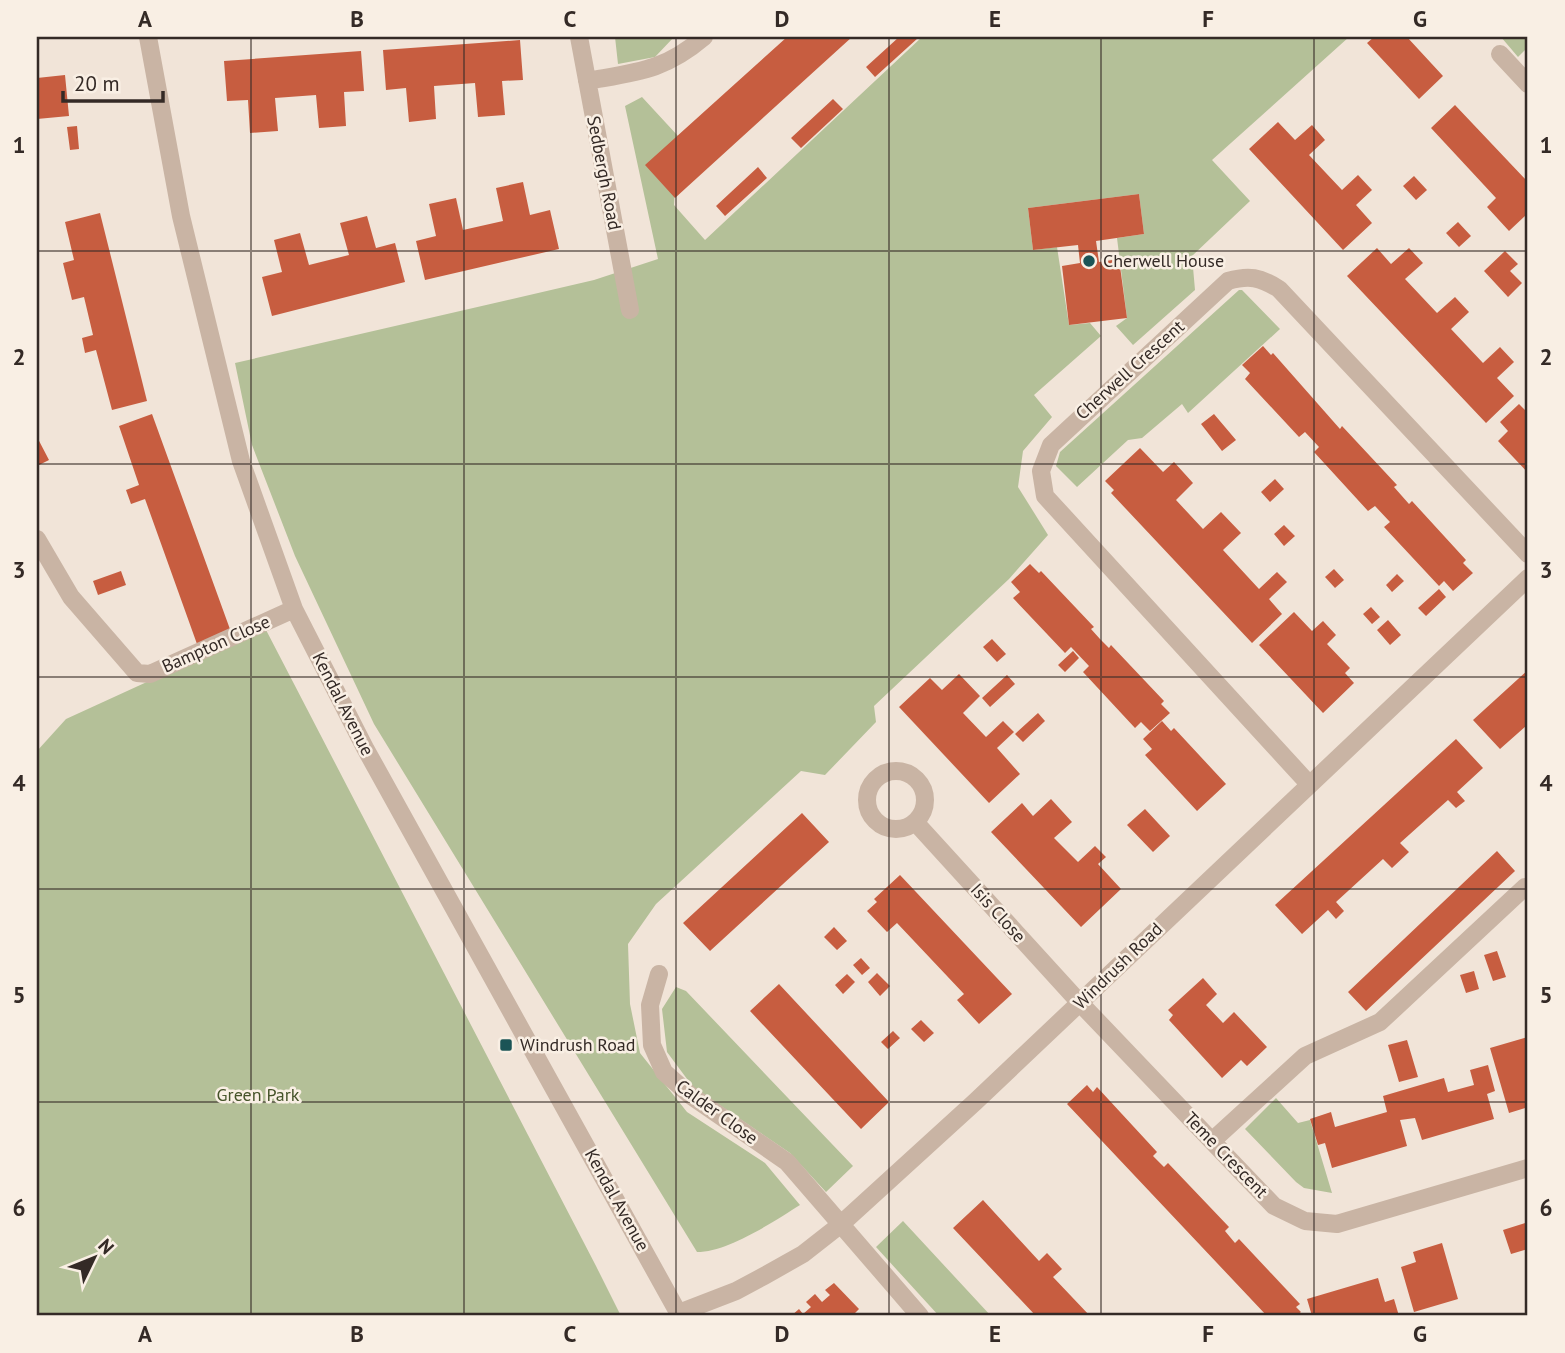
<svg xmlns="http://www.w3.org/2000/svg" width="1565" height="1353" font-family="'PT Sans',sans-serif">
<rect width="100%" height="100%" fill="#f1e4d8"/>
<path fill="#b4c098" d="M615,37H674L655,57L618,64Z
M922,37H1349L1212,160L1250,201L1192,256L1195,290L1133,345L1116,326L1127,318L1117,238L1144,234L1139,194L1028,208L1033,250L1057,247L1069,325L1090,323L1101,336L1034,395L1052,417L1023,451L1018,487L1048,535L1009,579L874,706L876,722L825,775L801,771L656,904L628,944L630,1004L640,1053L687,1112L765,1163L800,1205C773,1222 728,1252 697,1252L374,724L295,556L252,445L235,363L594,280L658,259L625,106L642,97L678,136L674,205L705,240Z
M1501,37H1528V47L1518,57Z
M1239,290H1242L1280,329L1188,413L1182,404L1142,438L1128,440L1077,487L1056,466L1060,452Z
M265,628L596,1266L621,1316H37V751L66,719Z
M676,987L686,991L853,1166L826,1192L790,1153L693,1087L667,1052L662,1009Z
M1276,1098L1298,1123L1310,1120L1332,1193L1304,1188L1296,1182L1245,1129Z
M903,1221L991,1316H939L876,1247Z"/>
<path fill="#c75d40" d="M787,37H852L675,198L645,165Z
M899,37L918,38L875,77L866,67Z
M1374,37H1407L1443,76L1419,99L1367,43Z
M520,40L523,80L502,81L505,115L478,117L475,83L434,86L436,119L409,122L406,88L386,90L383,50Z
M361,51L364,91L344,92L346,126L319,128L316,95L275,98L278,131L250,133L248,100L227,101L224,61Z
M65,75L69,116L37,119V78Z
M833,99L843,109L801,148L791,138Z
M1455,105L1528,182V213L1509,231L1487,207L1496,198L1431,128Z
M1278,122L1295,140L1312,125L1325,140L1309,155L1342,190L1358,175L1372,190L1356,205L1372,223L1343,250L1249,149Z
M77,126L79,149L70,150L67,127Z
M758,167L767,178L725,216L716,206Z
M1414,176L1427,190L1416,200L1403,186Z
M523,182L530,215L550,210L559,249L425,280L416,241L436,236L429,204L456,198L463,230L503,221L496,188Z
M1139,194L1144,234L1096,241L1099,262L1119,259L1127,318L1069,325L1062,266L1080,263L1078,245L1033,250L1028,208Z
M100,213L147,401L112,410L96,350L85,353L82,338L93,335L84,297L72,300L63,263L74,260L65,222Z
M367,216L376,248L395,243L405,282L272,316L262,277L282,272L274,240L300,233L309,265L349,255L340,223Z
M1458,222L1471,236L1459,247L1446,233Z
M1377,248L1391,264L1409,248L1423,263L1405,279L1437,313L1455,297L1469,312L1451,329L1483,363L1500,347L1514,362L1497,378L1514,396L1486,423L1347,276Z
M1505,251L1518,264L1510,271L1522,283L1508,297L1484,271Z
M1263,346L1271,355L1273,353L1340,429L1342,426L1397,485L1394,487L1409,504L1412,501L1466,560L1463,563L1473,573L1453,591L1444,581L1439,586L1384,527L1390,522L1375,506L1368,511L1314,452L1319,447L1305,432L1299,437L1245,379L1250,373L1242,365Z
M1519,404L1528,413V473L1498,441L1508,431L1500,422Z
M152,414L231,632L197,644L145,499L131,504L126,490L139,485L119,426Z
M1214,414L1236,440L1222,451L1201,424Z
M37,437L49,460L37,466Z
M1140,448L1163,472L1174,462L1193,483L1176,500L1203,529L1221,512L1241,533L1223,550L1259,589L1277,572L1287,582L1269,599L1282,614L1252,643L1111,493L1114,490L1105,481Z
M1275,479L1284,489L1270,502L1261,492Z
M1284,525L1295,536L1284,546L1274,534Z
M1030,564L1039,573L1041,571L1094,627L1091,629L1100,639L1109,648L1111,645L1164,701L1161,704L1170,713L1150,731L1141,722L1135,728L1083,672L1089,666L1071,647L1065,653L1013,598L1020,592L1011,582Z
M1334,569L1344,580L1335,588L1325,577Z
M121,571L126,585L98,595L93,581Z
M1397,574L1404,581L1392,592L1386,585Z
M1439,589L1446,597L1426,616L1418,608Z
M1371,607L1380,617L1372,624L1363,614Z
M1294,612L1312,631L1323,621L1336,635L1327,644L1350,668L1345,673L1354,683L1323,713L1259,645Z
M1388,620L1401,635L1390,645L1377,630Z
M992,639L1006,654L997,662L983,647Z
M1073,651L1079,658L1065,672L1058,665Z
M1528,670V728L1526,726L1500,749L1473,720Z
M959,674L980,696L963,713L986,737L1003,721L1014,732L997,748L1020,774L989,803L899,707L930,678L942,690Z
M1007,675L1015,684L990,707L982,698Z
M1038,713L1045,721L1023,742L1015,734Z
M1162,721L1171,731L1174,728L1226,784L1197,811L1145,755L1152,749L1143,739Z
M1456,739L1483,768L1457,792L1465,801L1456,808L1448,800L1400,843L1409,852L1392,868L1383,859L1336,902L1344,911L1336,919L1328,910L1302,934L1275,905Z
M1051,799L1072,822L1054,838L1078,862L1095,846L1106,857L1098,864L1121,889L1081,927L991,832L1022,803L1033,816Z
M1145,809L1170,836L1153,852L1127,825Z
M802,813L829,842L710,951L683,923Z
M1497,851L1515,871L1366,1011L1348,992Z
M900,875L1012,994L979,1024L957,1000L964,994L897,923L887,932L867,911L877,902L874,899Z
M834,927L847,941L837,950L824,937Z
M1497,951L1506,977L1493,981L1484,955Z
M861,958L870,968L862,975L853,965Z
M1474,971L1479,989L1466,993L1460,975Z
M877,973L890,986L880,996L868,982Z
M847,974L855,982L843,994L835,985Z
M1203,978L1217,994L1206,1005L1223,1023L1234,1012L1267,1047L1247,1066L1241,1060L1222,1078L1169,1020L1173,1015L1168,1010Z
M779,984L889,1102L861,1129L750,1011Z
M921,1020L934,1033L924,1042L911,1029Z
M893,1031L900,1038L888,1049L881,1042Z
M1528,1037V1107L1509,1113L1490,1048Z
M1407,1040L1418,1077L1399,1082L1388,1045Z
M1488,1065L1495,1091L1487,1094L1494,1119L1422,1140L1415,1118L1400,1120L1407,1146L1332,1168L1325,1143L1318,1145L1310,1119L1331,1112L1335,1127L1387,1112L1383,1096L1444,1078L1448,1092L1474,1085L1470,1070Z
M1087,1085L1093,1092L1097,1087L1157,1152L1153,1156L1164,1167L1168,1163L1229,1227L1225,1231L1235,1243L1239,1239L1300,1304L1296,1307L1301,1312L1296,1316H1267L1067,1104Z
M983,1200L1039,1261L1047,1253L1062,1269L1053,1277L1090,1316H1036L953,1228Z
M1528,1222V1249L1511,1254L1503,1230Z
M1442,1243L1458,1299L1414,1312L1401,1267L1416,1262L1413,1252Z
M1378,1278L1385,1302L1394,1299L1399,1316H1312L1307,1299Z
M834,1283L859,1309L852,1316H791L799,1309L803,1314L811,1307L806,1302L815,1294L822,1302L830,1295L825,1290Z"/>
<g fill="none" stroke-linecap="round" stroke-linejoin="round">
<path stroke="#c9b4a4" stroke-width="18" d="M148,37L181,216L241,461L294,609L365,748L680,1316
M579,37L630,310
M1500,54L1528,84
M587,81C637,72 664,71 704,37
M37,539L71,597L137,673L150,674L294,609
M867 800a29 29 0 1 1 58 0a29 29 0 1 1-58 0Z
M1308,783L1045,496L1041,471L1051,445L1228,281C1249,275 1260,277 1279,289L1528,554
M916,823L1080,1003L1274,1206L1305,1221L1337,1224L1528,1168
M659,974L650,1005L652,1045L664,1072L690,1095L787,1162L920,1316
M1212,1141L1305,1056L1380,1022L1525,887
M679,1313L736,1291L764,1276L803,1254L840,1225L975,1102L1528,578"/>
</g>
<path fill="none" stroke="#342a26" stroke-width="2" stroke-opacity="0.55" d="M251,37V1316M464,37V1316M676,37V1316M889,37V1316M1101,37V1316M1314,37V1316M37,251H1528M37,464H1528M37,677H1528M37,889H1528M37,1102H1528"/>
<g fill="#1b5456" stroke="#f9efe4" stroke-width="2.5">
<circle cx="1089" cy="261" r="7"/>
<rect x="499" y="1038" width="14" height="14" rx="3.5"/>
</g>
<g text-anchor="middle" stroke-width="5" stroke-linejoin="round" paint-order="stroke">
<g font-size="18" fill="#342a26" stroke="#f9efe4">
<text transform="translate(604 173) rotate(79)" y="6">Sedbergh Road</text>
<text transform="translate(1130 370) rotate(-42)" y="6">Cherwell Crescent</text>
<text transform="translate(216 644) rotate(-24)" y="6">Bampton Close</text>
<text transform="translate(343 704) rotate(63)" y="6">Kendal Avenue</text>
<text transform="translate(998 913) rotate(48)" y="6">Isis Close</text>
<text transform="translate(1118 966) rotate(-44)" y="6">Windrush Road</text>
<text transform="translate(717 1112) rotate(36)" y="6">Calder Close</text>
<text transform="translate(1226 1155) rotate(46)" y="6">Teme Crescent</text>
<text transform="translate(617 1200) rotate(61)" y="6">Kendal Avenue</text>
</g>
<g font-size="18" fill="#342a26" stroke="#f9efe4" text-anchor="start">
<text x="1103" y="267">Cherwell House</text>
<text x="520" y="1051">Windrush Road</text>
</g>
<g font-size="18" fill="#455329" stroke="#f9efe4">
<text x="258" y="1101">Green Park</text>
</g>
</g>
<rect width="1565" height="1353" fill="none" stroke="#f9efe4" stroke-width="77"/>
<g transform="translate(94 1258) rotate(47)" stroke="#f9efe4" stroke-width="5" paint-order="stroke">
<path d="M0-5L12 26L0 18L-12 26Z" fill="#342a26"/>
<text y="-10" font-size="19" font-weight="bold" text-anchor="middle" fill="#342a26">N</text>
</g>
<path d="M63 91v10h100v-10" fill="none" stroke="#342a26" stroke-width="3.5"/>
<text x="74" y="91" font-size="21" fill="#342a26" stroke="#f9efe4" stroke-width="5" paint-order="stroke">20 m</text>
<rect x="38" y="38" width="1488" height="1276" fill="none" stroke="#342a26" stroke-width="2.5"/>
<g font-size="23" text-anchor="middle" font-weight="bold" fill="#342a26">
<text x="145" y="27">A</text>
<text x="357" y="27">B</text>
<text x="570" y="27">C</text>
<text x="782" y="27">D</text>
<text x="995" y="27">E</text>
<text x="1208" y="27">F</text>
<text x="1420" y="27">G</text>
<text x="19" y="153">1</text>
<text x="1546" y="153">1</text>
<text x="19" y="365">2</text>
<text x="1546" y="365">2</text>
<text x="19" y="578">3</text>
<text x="1546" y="578">3</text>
<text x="19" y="791">4</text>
<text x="1546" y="791">4</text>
<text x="19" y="1003">5</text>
<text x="1546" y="1003">5</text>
<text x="19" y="1216">6</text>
<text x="1546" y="1216">6</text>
<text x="145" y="1342">A</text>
<text x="357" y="1342">B</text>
<text x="570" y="1342">C</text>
<text x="782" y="1342">D</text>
<text x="995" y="1342">E</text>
<text x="1208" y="1342">F</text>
<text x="1420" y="1342">G</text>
</g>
</svg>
